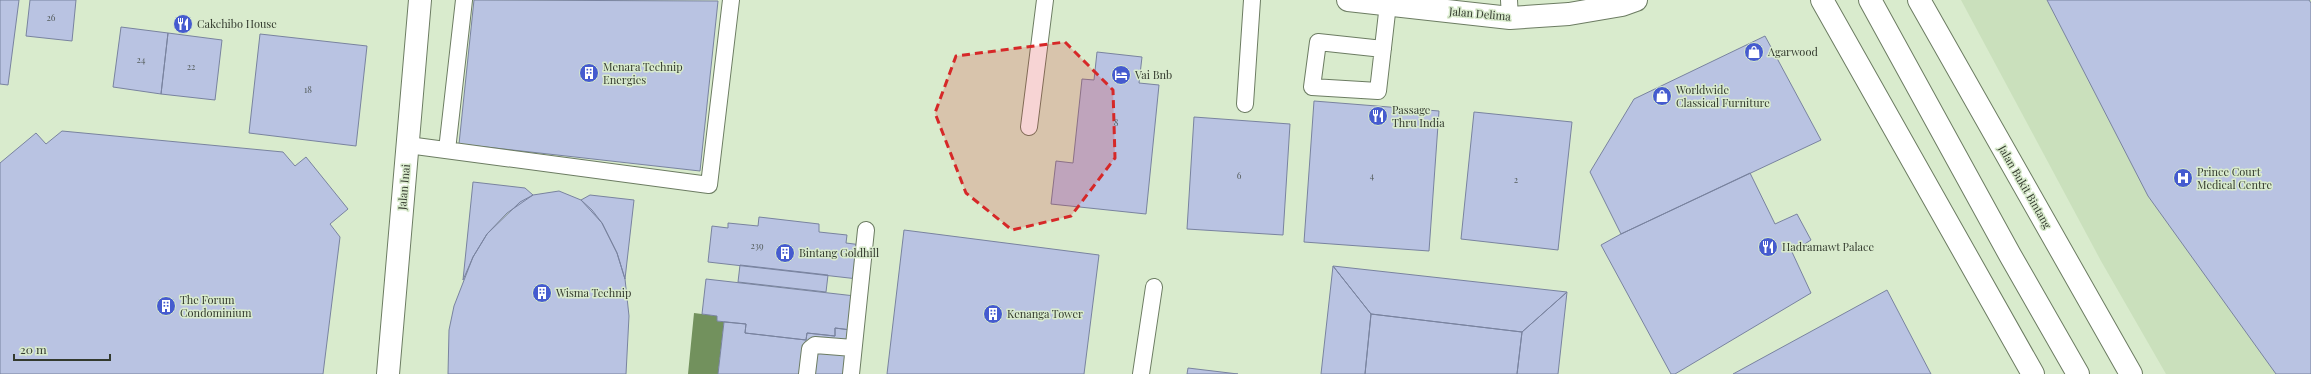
<svg xmlns="http://www.w3.org/2000/svg" width="2311" height="374" font-family="'Playfair Display',serif">
<rect width="100%" height="100%" fill="#d9ebcd"/>
<path fill="#cae0bc" d="M1961,0H2311V374H2166L2101,261Z"/>
<path fill="#72915d" d="M694,313L717,316V321L724,322L718,374H688Z"/>
<path fill="#b9c3e2" stroke="#79839f" d="M0,0H19L8,85L0,84Z
M30,0H76L72,41L26,36Z
M474,0L718,1L700,171L459,144Z
M2047,0H2309L2311,3V374H2276L2148,196Z
M121,27L168,33L161,94L113,87Z
M168,33L222,40L215,100L161,94Z
M260,34L367,46L356,146L249,133Z
M1765,36L1821,140L1621,234L1590,172L1634,99Z
M1097,52L1142,57L1139,83L1159,85L1146,214L1051,204L1056,161L1073,163L1082,79L1094,80Z
M1314,101L1439,111L1429,251L1304,242Z
M1474,112L1572,122L1558,250L1461,239Z
M1194,117L1290,124L1283,235L1187,229Z
M62,131L283,152L295,166L306,157L348,209L330,224L340,237L323,374H0V163L36,133L46,144Z
M1750,173L1775,224L1797,214L1811,240L1792,252L1811,293L1675,374H1671L1601,245L1621,234Z
M473,182L525,188L533,195L507,213L487,234L473,257L463,280Z
M559,191L581,200L592,210L602,223L617,253L625,279L629,316L626,374H448L449,330L454,306L473,257L487,234L520,202L533,195Z
M590,195L634,200L625,279L617,253L602,223L581,200Z
M759,217L819,224V232L847,235L846,243L862,245L858,279L708,262L712,226L728,228V223L758,226Z
M904,230L1099,255L1084,374H887Z
M740,265L828,275L826,292L738,282Z
M1333,266L1567,292L1522,332L1371,314Z
M1333,266L1371,314L1365,374H1321Z
M706,279L855,296L851,330L835,328V336L807,333L806,340L745,333L746,324L717,321V316L702,314Z
M1887,290L1931,374H1733Z
M1567,292L1558,374H1517L1522,332Z
M1371,314L1522,332L1517,374H1365Z
M724,322L746,324L745,333L806,340L807,333L835,336V328L851,330L847,374H718Z
M1188,368L1238,374H1187Z"/>
<g fill="none" stroke-linecap="round" stroke-linejoin="round">
<g stroke="#6c7c62" stroke-width="18">
<path id="service" d="M1509,0L1510,18
M1383,49L1318,42L1312,87L1378,91L1388,4
M1245,104L1252,0
M1029,127L1045,0
M408,145L709,185L731,0
M447,150L464,0
M807,374L810,349L815,345L853,348
M851,374L866,230
M1141,374L1154,287"/>
</g>
<g stroke="#6c7c62" stroke-width="24">
<path id="minor" d="M1348,0L1510,18L1569,14L1622,5L1636,0
M388,374L420,0"/>
</g>
<g stroke="#6c7c62" stroke-width="24">
<path id="secondary" d="M1822,0L2033,374
M1870,0L2010,255L2078,374
M1919,0L2131,374"/>
</g>
<use href="#service" stroke="#fff" stroke-width="16"/>
<use href="#minor" stroke="#fff" stroke-width="22"/>
<use href="#secondary" stroke="#fff" stroke-width="22"/>
</g>
<path fill="#d62828" fill-opacity="0.2" stroke="#d62828" stroke-width="3" stroke-dasharray="8 5" stroke-linejoin="round" d="M1065,42L1113,90L1115,158L1071,216L1012,230L966,193L935,113L956,56Z"/>
<defs>
<g id="restaurant-disc" transform="scale(1)"><circle r="9.5" fill="#455bcf" stroke="#d9ebcd"/><path d="M-5-6h1v4h1v-4h1v4h1v-4h1v5L-1.5 .5V6h-2V.5L-5-1ZM5-6V6H3V1.5H1.5Q1.5-4 5-6Z" fill="#fff"/></g>
<g id="shop-disc" transform="scale(1)"><circle r="9.5" fill="#455bcf" stroke="#d9ebcd"/><path d="M-5-2.5h2.3a2.7 3.5 0 0 1 5.4 0H5L5.5 6h-11ZM-1.5-2.5h3a1.5 2.3 0 0 0-3 0Z" fill="#fff"/></g>
<g id="building-disc" transform="scale(1)"><circle r="9.5" fill="#455bcf" stroke="#d9ebcd"/><path d="M-4-6H4V6H1V3H-1V6H-4ZM-2.5-4.3h1.7v1.8h-1.7ZM.8-4.3h1.7v1.8H.8ZM-2.5-1h1.7V.8h-1.7ZM.8-1h1.7V.8H.8Z" fill="#fff"/></g>
<g id="hotel-disc" transform="scale(1)"><circle r="9.5" fill="#455bcf" stroke="#d9ebcd"/><path d="M-6-4.5h1.5V1H6V5H4.5V3h-9V5H-6ZM-4 0a1.8 1.8 0 1 1 3.6 0ZM.5 0V-2.5h3Q6-2.5 6 0Z" fill="#fff"/></g>
<g id="hospital-disc" transform="scale(1)"><circle r="9.5" fill="#455bcf" stroke="#d9ebcd"/><path d="M-5-5h3v3.5h4V-5h3V5h-3V1.5h-4V5h-3Z" fill="#fff"/></g>
</defs>
<g fill-rule="evenodd">
<use href="#restaurant-disc" x="183" y="24"/>
<use href="#shop-disc" x="1754" y="52"/>
<use href="#building-disc" x="589" y="73"/>
<use href="#hotel-disc" x="1121" y="75"/>
<use href="#shop-disc" x="1662" y="96"/>
<use href="#restaurant-disc" x="1378" y="116"/>
<use href="#hospital-disc" x="2183" y="178"/>
<use href="#restaurant-disc" x="1768" y="247"/>
<use href="#building-disc" x="785" y="253"/>
<use href="#building-disc" x="542" y="293"/>
<use href="#building-disc" x="166" y="306"/>
<use href="#building-disc" x="993" y="314"/>
</g>
<g text-anchor="middle" stroke-width="3" stroke-linejoin="round" paint-order="stroke">
<g font-size="9" fill="#545c5b">
<text x="51" y="21">26</text>
<text x="141" y="63">24</text>
<text x="191" y="70">22</text>
<text x="308" y="93">18</text>
<text x="1116" y="126">8</text>
<text x="1239" y="179">6</text>
<text x="1372" y="179">4</text>
<text x="1516" y="183">2</text>
<text x="757" y="249">239</text>
</g>
<g font-size="11" fill="#333a2e" stroke="#d9ebcd">
<text transform="translate(1480 14) rotate(5)" y="4">Jalan Delima</text>
<text transform="translate(404 187) rotate(-85)" y="4">Jalan Inai</text>
<text transform="translate(2025 187) rotate(60)" y="4">Jalan Bukit Bintang</text>
</g>
<g font-size="11" fill="#333a2e" stroke="#d9ebcd" text-anchor="start">
<text x="197" y="28">Cakchibo House</text>
<text x="1768" y="56">Agarwood</text>
<text x="603" y="71">Menara Technip<tspan x="603" dy="13">Energies</tspan></text>
<text x="1135" y="79">Vai Bnb</text>
<text x="1676" y="94">Worldwide<tspan x="1676" dy="13">Classical Furniture</tspan></text>
<text x="1392" y="114">Passage<tspan x="1392" dy="13">Thru India</tspan></text>
<text x="2197" y="176">Prince Court<tspan x="2197" dy="13">Medical Centre</tspan></text>
<text x="1782" y="251">Hadramawt Palace</text>
<text x="799" y="257">Bintang Goldhill</text>
<text x="556" y="297">Wisma Technip</text>
<text x="180" y="304">The Forum<tspan x="180" dy="13">Condominium</tspan></text>
<text x="1007" y="318">Kenanga Tower</text>
</g>
</g>
<path d="M14 354v6h96v-6" fill="none" stroke="#333a2e" stroke-width="2"/>
<text x="20" y="354" font-size="12" fill="#333a2e" stroke="#d9ebcd" stroke-width="3" paint-order="stroke">20 m</text>
</svg>
